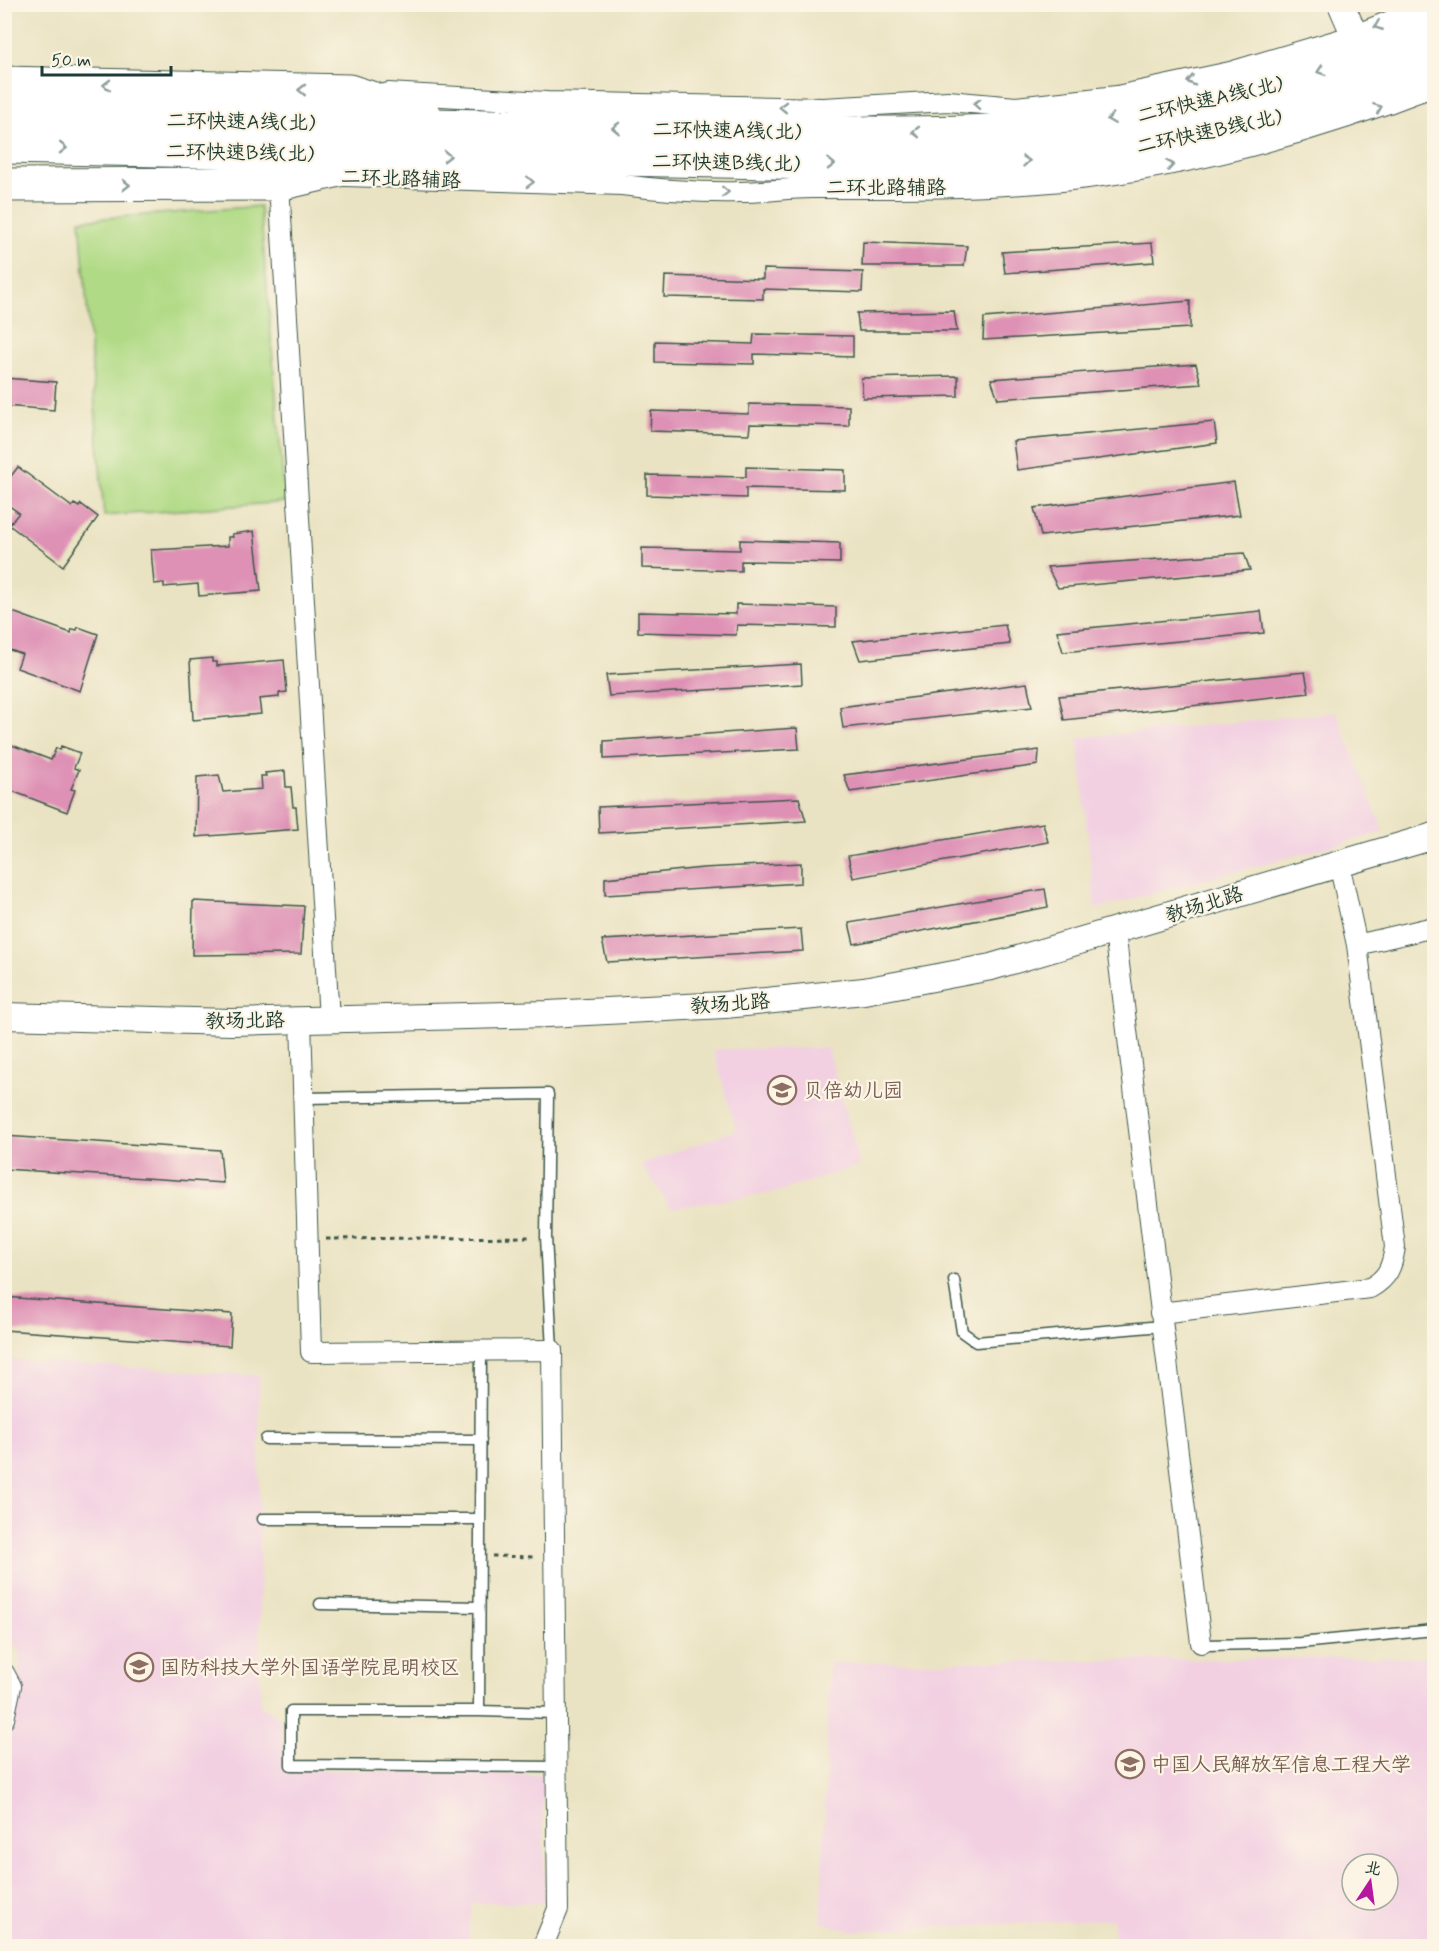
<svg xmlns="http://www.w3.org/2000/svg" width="1439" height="1951" font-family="Mynerve,'LXGW WenKai TC',sans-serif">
<rect width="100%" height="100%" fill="#fcf5e5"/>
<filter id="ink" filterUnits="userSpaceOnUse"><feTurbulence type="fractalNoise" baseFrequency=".0167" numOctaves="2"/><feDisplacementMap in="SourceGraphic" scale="12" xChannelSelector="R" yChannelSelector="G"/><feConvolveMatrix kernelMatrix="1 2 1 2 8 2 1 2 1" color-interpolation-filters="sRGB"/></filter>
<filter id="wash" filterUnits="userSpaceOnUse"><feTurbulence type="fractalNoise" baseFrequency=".008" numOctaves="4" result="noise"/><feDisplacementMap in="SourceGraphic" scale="24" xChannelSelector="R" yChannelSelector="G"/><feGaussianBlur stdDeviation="1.35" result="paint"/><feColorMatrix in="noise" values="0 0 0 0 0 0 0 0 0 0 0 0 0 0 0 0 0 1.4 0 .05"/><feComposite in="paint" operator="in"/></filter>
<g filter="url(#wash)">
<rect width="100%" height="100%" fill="#eae3c3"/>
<path fill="#f2d0e2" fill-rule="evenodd" d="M1336,712L1384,832L1095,909L1078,738Z
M828,1048L860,1165L774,1193L671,1208L641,1164L736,1130L713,1049Z
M4,1359L259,1376L260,1704L281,1719L286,1769L542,1775L545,1902L472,1903L467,1946H5V1770L19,1686V1648L4,1640Z
M1434,1657V1946H1114L1113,1919L852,1931L821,1922L829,1663ZM1352,1864H1388V1900H1352Z"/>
<path fill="#b0da85" stroke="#688c5c" stroke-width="1.5" d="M260,206L285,502L104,516L80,220Z"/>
<g id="blocks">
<path fill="#de91b5" d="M863,242L967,246L964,266H862Z
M1152,243L1154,262L1005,273L1002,252Z
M763,269L863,272L862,292L763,289V299L664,297L665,276L763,279Z
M1190,301V328L983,340L984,318Z
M954,311L957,331H859L857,313Z
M754,334L853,336V357L754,354V364L655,362V341L753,344Z
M1196,364L1201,384L998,399L991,379Z
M958,376V396L863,398L861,378Z
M4,378L56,382L54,410L4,406Z
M749,404L849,406V426L750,424L749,434L650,431L651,411L749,414Z
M1214,422L1217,443L1017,470L1013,441Z
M18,467L72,507L74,504L79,507L81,504L98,517L63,566L9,525L19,513L4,502V485Z
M746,467L845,470V490L746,488V498L647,495V475L746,477Z
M1234,482L1240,515L1041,536L1034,508Z
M254,531L261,591L199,596L198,584L164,587V583L154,584L151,550L228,546V537H233L232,534Z
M740,540L840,543V563L741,561V571L642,568V548L740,550Z
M1244,553L1250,570L1058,588L1047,567Z
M736,604L836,607V627L737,625L736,635L638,632V612L736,614Z
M7,610L71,633L72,629L77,630L78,627L98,634L80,691L17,668L22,654L4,648V618Z
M1261,611L1264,633L1063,652L1057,631Z
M1005,625L1010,644L860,660L853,641Z
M212,658V662H217V666L284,660L287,692L279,693V697L259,699L261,714L193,720L190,660Z
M801,664L802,684L609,696L606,675Z
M1305,672L1309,693L1064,720L1059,696Z
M1027,683L1032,707L843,728L840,707Z
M797,728L799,749L604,759V741Z
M4,742L51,760L56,748L60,750L61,746L80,753L74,768L79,770L71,789L75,790L67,812L4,788Z
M1039,750L1038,765L850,792L844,775Z
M285,771L286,787H291L293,807H296L298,829L196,837L197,777L219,775L223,792L262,789L261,776H266L265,773Z
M799,798L806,821L599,833L598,807Z
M1043,823L1048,842L853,878L848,856Z
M801,863V883L605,895V878L703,868Z
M1045,889L1048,907L854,944L849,923Z
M193,901L304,906L301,954L192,955Z
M801,929L803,951L607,962L602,940Z
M4,1136L220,1150L223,1183L4,1169Z
M4,1297L232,1314L230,1346L4,1330Z"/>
</g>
</g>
<g filter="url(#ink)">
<use href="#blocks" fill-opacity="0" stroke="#3d5649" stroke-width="1.5"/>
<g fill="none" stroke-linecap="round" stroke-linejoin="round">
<path stroke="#c1c2a6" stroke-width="26" stroke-dasharray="26 13" stroke-linecap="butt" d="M1394,4L1434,98"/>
<g stroke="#3d5649" stroke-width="13">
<path id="service" d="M304,1098L548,1094L546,1237L552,1350
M954,1280L962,1332L976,1342L1162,1326
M481,1350L479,1711L556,1713
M266,1439L481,1440
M263,1519H479
M320,1604L479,1607
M1201,1643L1205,1645L1300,1643L1434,1630
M479,1711H291V1765L555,1767"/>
</g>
<g stroke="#3d5649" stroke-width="22">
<path id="minor" d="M388,93L547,102L823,108L948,101L1016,107L1117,96L1230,72L1355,35L1432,4
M345,176L622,185C661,190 700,193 740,192C764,192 788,188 812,188C895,188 979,189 1062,181C1190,167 1314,133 1434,86
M279,184L329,1019
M1115,931L1201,1643
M1357,945L1434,927
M301,1020L311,1352L552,1350L558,1909L543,1946
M1160,1313L1370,1288C1388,1278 1392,1267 1395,1247L1357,945L1339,863
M4,1673L11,1686L4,1719"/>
</g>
<g stroke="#3d5649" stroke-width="28">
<path id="tertiary" d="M1341,4L1364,57
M4,1016L231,1022L548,1014L725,1005L864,991L991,967L1434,836"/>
</g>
<g stroke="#3d5649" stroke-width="35">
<path id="trunk" d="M4,83L349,91L424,115
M4,116C215,120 425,126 636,128C761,130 888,137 1013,130C1157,123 1303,85 1434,28
M4,147L870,164C1018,165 1164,152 1306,109C1350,96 1392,79 1434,63
M4,185L279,184L361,165"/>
</g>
<path stroke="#3d5649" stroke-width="3" stroke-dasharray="4.5 4.5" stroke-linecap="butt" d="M326,1239L532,1237
M492,1556L536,1557"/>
<use href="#service" stroke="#fff" stroke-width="10"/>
<use href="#minor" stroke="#fff" stroke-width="20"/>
<use href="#tertiary" stroke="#fff" stroke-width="26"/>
<use href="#trunk" stroke="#fff" stroke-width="33"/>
</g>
<defs><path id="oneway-chevron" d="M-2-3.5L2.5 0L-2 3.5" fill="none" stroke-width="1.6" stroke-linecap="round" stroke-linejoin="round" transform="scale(1.5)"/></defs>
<g stroke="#8f9e9a">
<use href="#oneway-chevron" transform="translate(1378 26) rotate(158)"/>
<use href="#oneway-chevron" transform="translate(1321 71) rotate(161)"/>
<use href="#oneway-chevron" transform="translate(1191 81) rotate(167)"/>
<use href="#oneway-chevron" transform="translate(107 85) rotate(-179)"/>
<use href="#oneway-chevron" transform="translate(302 90) rotate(-179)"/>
<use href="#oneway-chevron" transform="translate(977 104) rotate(-175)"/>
<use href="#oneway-chevron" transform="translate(783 107) rotate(-179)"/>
<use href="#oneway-chevron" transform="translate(1378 108) rotate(-21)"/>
<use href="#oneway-chevron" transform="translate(1111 119) rotate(172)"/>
<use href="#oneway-chevron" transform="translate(616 128) rotate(-179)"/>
<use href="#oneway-chevron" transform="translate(916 132) rotate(-180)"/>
<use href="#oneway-chevron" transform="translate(63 148) rotate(1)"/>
<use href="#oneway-chevron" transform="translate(447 156) rotate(1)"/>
<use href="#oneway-chevron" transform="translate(1026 161) rotate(-5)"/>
<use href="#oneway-chevron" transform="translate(831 164) rotate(1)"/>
<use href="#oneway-chevron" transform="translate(1170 165) rotate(-10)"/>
<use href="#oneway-chevron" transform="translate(530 182) rotate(2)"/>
<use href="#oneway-chevron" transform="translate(126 185)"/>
<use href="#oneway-chevron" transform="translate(725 192) rotate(2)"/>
</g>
</g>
<defs>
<g id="school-ring" transform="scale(1.5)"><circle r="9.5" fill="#fcf5e5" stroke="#8d6e63" stroke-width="1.5"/><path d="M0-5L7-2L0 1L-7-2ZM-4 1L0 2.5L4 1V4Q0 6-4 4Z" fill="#8d6e63"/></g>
<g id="university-ring" transform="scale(1.5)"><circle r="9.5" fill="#fcf5e5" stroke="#8d6e63" stroke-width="1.5"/><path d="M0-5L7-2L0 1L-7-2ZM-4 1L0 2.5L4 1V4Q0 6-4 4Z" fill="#8d6e63"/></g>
</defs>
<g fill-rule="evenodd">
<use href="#school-ring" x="782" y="1090"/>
<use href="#university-ring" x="139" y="1667"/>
<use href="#university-ring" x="1130" y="1764"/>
</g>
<g text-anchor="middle" stroke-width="4.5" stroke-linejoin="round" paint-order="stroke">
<g font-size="20" fill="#1f3d34" stroke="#fcf5e5">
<text transform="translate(1210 99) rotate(-13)" y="7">二环快速A线(北)</text>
<text transform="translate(241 121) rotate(1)" y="7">二环快速A线(北)</text>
<text transform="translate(727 130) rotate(1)" y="7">二环快速A线(北)</text>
<text transform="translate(1209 131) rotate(-12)" y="7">二环快速B线(北)</text>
<text transform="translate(240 152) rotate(1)" y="7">二环快速B线(北)</text>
<text transform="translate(726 162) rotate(1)" y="7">二环快速B线(北)</text>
<text transform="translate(401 178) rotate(2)" y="7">二环北路辅路</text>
<text x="886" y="194">二环北路辅路</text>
<text transform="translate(1204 904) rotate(-17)" y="7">教场北路</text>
<text transform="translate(730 1003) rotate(-4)" y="7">教场北路</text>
<text transform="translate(245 1020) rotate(-1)" y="7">教场北路</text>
</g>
<g font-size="20" fill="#785e54" stroke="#fcf5e5" text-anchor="start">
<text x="803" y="1097">贝倍幼儿园</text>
<text x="160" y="1674">国防科技大学外国语学院昆明校区</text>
<text x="1151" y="1771">中国人民解放军信息工程大学</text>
</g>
</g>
<rect width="1439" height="1951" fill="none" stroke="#fcf5e5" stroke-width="24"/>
<g transform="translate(1370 1882) rotate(13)"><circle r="28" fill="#fcf5e5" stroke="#a4ab9e" stroke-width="1.5"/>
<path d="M0-4.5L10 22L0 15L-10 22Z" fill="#b5179e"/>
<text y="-9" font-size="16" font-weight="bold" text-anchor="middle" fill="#1f3d34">北</text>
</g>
<path d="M42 66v9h129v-9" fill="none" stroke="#1f3d34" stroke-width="3"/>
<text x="51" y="66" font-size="18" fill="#1f3d34" stroke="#fcf5e5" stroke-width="4.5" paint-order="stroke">50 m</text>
</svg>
